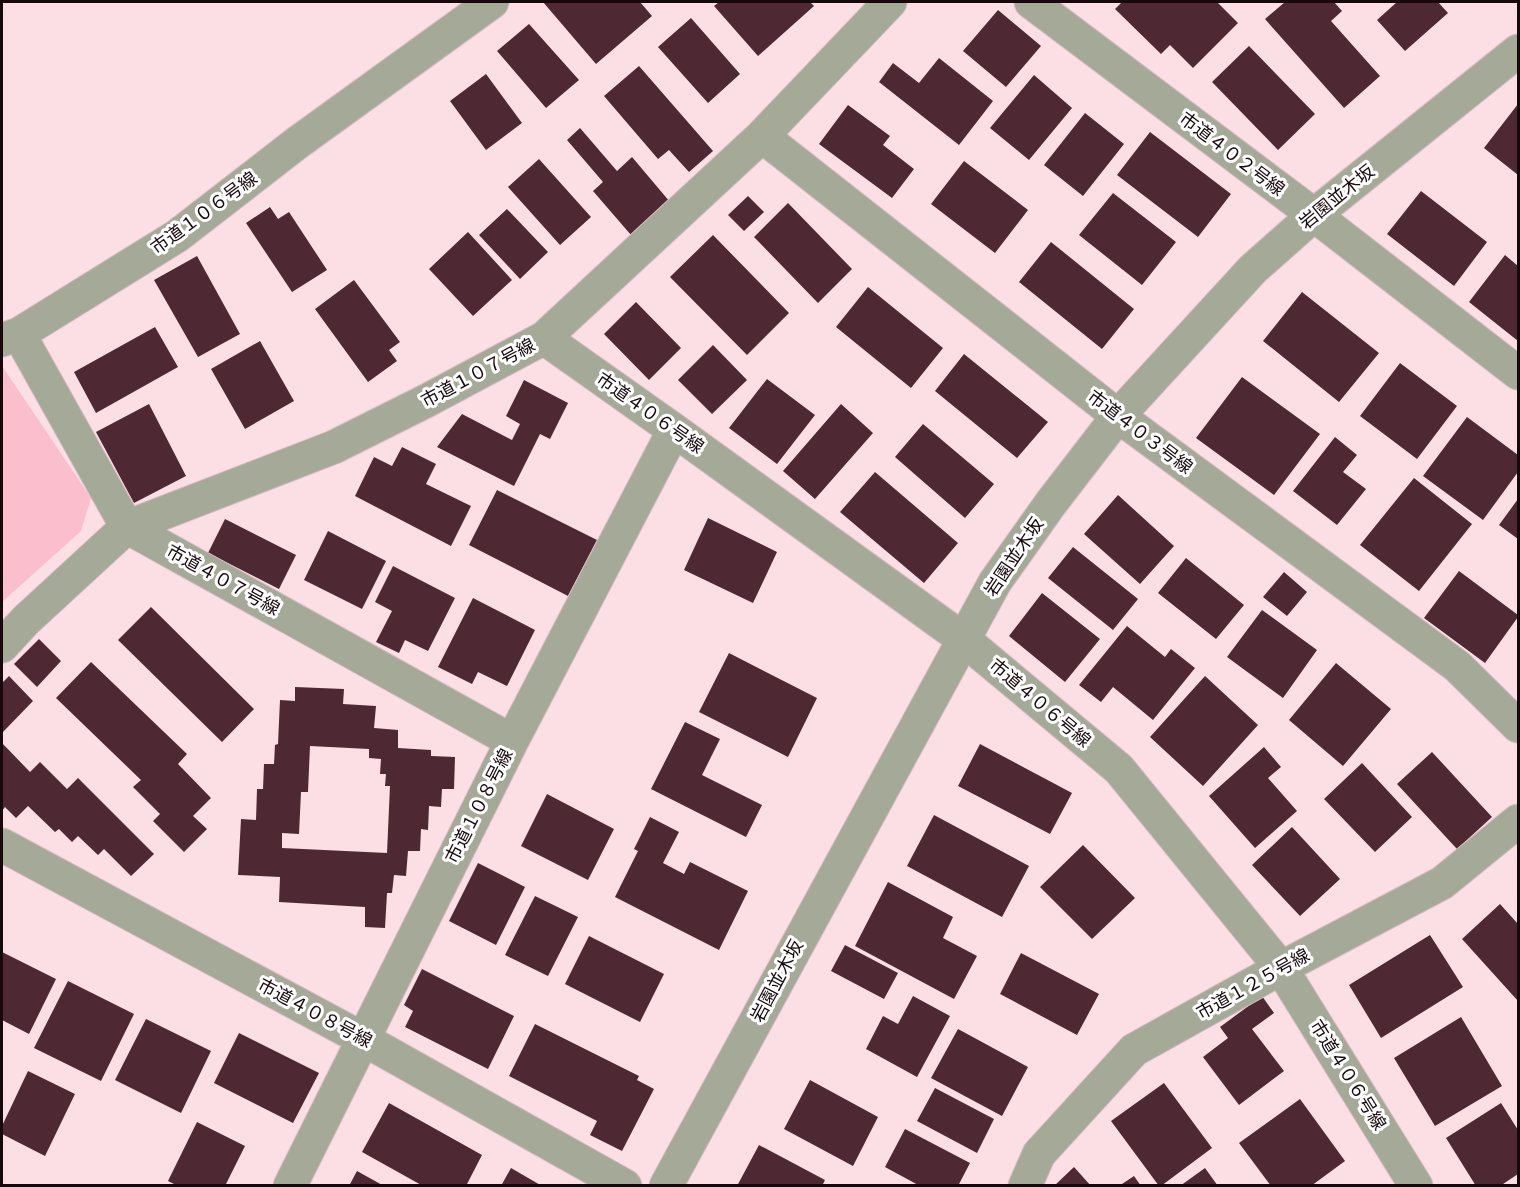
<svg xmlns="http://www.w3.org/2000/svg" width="1520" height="1187" font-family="Helvetica,'Noto Sans JP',sans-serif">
<rect width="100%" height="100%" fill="#fcdee5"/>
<path fill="#fabecd" d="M2,366L91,498L81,531L2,602Z"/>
<path fill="#4e2934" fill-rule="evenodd" d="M543,2H640L652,16L596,64Z
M719,2H810L814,6L758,56L714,6Z
M1122,2H1217L1238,23L1193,68L1170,45L1161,54L1115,9Z
M1285,2H1334L1342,11L1331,21L1380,76L1344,108L1265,19Z
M1397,2H1438L1448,13L1405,51L1377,20Z
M998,10L1041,46L1006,87L963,51Z
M691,18L740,74L708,103L658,47Z
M529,24L579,80L546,108L497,51Z
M1249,46L1315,114L1278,150L1212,82Z
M939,58L993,101L959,145L879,82L893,63L919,83Z
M639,66L713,151L689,172L669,150L658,159L604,96Z
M486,74L522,123L486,150L450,101Z
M1034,75L1072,108L1029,160L990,128Z
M1518,104V175L1484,148Z
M848,105L890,136L883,145L914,169L892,198L819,144Z
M1085,113L1124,144L1083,196L1044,165Z
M580,128L617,171L632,157L670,202L631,235L593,191L603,182L567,140Z
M1150,132L1231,194L1198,237L1117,175Z
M539,159L591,217L560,245L508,187Z
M964,161L1028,210L995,253L931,204Z
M1421,191L1487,242L1454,286L1387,234Z
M1113,193L1176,242L1142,285L1079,235Z
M748,196L764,212L744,231L728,215Z
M788,203L852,269L818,303L754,237Z
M270,207L278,219L289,212L327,270L292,292L246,223Z
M507,209L548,252L520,279L479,235Z
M468,232L512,280L473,316L429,269Z
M713,235L789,313L747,355L670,277Z
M1051,242L1134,309L1102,349L1019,282Z
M1505,255L1518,266V341L1469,302Z
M197,256L240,334L198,357L154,280Z
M354,280L400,342L389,350L397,361L368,382L315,309Z
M868,287L943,348L911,388L836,327Z
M1302,292L1379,353L1339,402L1263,341Z
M636,302L681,348L649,380L604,334Z
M155,327L178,367L96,413L74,372Z
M260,341L294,401L245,429L211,369Z
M713,345L747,380L712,414L678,380Z
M964,354L1048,422L1017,458L935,391Z
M1400,363L1457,406L1417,459L1360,416Z
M1242,377L1320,434L1274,495L1196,438Z
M767,379L815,415L777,464L729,428Z
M524,380L568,403L550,439L540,434L514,486L437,447L462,414L512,440L520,424L506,416Z
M149,404L186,476L134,503L96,432Z
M841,404L873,433L815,499L783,471Z
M1467,417L1518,455V472L1483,520L1423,476Z
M923,424L994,484L965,518L895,457Z
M1335,437L1357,455L1343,472L1366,489L1337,525L1293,491Z
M402,447L436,464L426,484L471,506L451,546L355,496L374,457L392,466Z
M875,472L958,543L924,583L840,512Z
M1414,478L1472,524L1419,591L1360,545Z
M497,490L597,540L568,596L469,545Z
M1118,495L1174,546L1140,584L1084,534Z
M1518,499V539L1499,525Z
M708,518L777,552L753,603L684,570Z
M225,519L296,555L279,589L208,553Z
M328,531L386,561L362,609L304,580Z
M1073,547L1138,599L1113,630L1048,578Z
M1186,558L1244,605L1216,639L1158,593Z
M393,566L455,598L428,651L405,640L399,653L376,642L392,611L375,602Z
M1459,571L1518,615V617L1485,663L1424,618Z
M1284,572L1307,592L1287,616L1263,597Z
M1042,593L1100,639L1065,682L1009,636Z
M473,598L535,630L507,686L478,672L472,684L438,667Z
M151,607L254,709L222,742L118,640Z
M1262,610L1317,650L1283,698L1227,657Z
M1127,626L1165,657L1171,649L1195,668L1153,720L1113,687L1101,702L1079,685Z
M39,639L61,661L37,687L14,664Z
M729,653L817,698L788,757L699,712Z
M91,662L187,754L178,764L211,798L193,816L207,829L184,852L153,821L160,814L133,787L141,780L56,698Z
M1336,663L1391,709L1343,766L1289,720Z
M9,676L33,701L2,733V683Z
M1205,676L1258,725L1203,786L1150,737Z
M295,687L344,689L343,704L376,706L374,728L398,730V748L431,750V756L455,757L454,789H442L441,807L429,806L428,830L421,829L420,851H408L406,876L394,875L392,893H387L385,928L365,927V907L279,902L280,877L238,875L241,819L256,820L257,789H263L264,764H274L275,745L278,744L280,700L295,701ZM310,746L369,749V758L381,759L380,774H386L385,786H390L387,853L282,848V833L299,834L301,792H308Z
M685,722L720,739L702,775L762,805L746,837L651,789Z
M2,743L30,772L40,762L67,789L78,778L154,854L131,876L104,849L98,855L78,836L72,842L59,829L55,832L28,806L16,818L5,807L2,811Z
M980,744L1072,793L1050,834L958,786Z
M1264,747L1281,767L1268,778L1297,811L1255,848L1209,796Z
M1432,752L1492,817L1457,849L1397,784Z
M1362,763L1412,817L1375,852L1324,799Z
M547,794L614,829L588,880L521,846Z
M934,815L1029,866L1002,917L907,866Z
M650,817L679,832L663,863L684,874L690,862L748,891L719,950L615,897L638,851L634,849Z
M1292,827L1340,879L1300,916L1252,865Z
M1083,845L1135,898L1092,939L1040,887Z
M478,863L525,887L496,945L449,921Z
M888,882L953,917L943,938L977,956L954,999L855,946Z
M535,896L578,917L548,976L505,955Z
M1500,904L1518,924V1001L1462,939Z
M1430,935L1463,987L1381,1038L1349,985Z
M589,936L664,974L640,1022L565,984Z
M845,945L898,973L884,999L831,971Z
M2,952L56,979L29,1034L2,1020Z
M1021,953L1099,994L1077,1035L1000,994Z
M422,969L514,1016L488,1069L405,1027L413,1011L404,1005Z
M68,981L134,1014L101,1081L34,1048Z
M913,996L950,1016L917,1077L866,1049L883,1016L898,1024Z
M1262,996L1274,1013L1252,1029L1284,1071L1239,1105L1203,1057L1228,1038L1220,1027Z
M1461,1017L1502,1086L1435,1126L1394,1058Z
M146,1019L211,1051L181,1113L115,1080Z
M535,1024L639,1076L637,1080L654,1089L622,1151L590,1135L597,1121L509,1076Z
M958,1029L1028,1067L1002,1116L931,1078Z
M239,1033L319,1073L293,1123L214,1083Z
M28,1071L75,1094L45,1156L2,1134V1126Z
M810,1080L878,1117L853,1166L784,1129Z
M1164,1083L1212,1148L1161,1186H1159L1111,1121Z
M935,1088L994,1119L977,1153L917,1121Z
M1300,1099L1345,1161L1311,1186H1271L1239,1143Z
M389,1103L482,1155L466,1186H423L362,1152Z
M1501,1103L1518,1130V1174L1500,1186H1476L1446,1138Z
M197,1122L245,1146L225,1186H178L168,1181Z
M905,1129L970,1163L958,1186H920L885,1167Z
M759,1145L825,1180L822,1186H737Z
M1074,1167L1091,1186H1054Z
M511,1168L542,1186H501Z
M1205,1168L1218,1186H1180Z
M357,1171L384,1186H349Z
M1134,1176L1141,1186H1119Z"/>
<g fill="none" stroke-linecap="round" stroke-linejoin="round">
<g stroke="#d7bcc2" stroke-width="35">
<path id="minor" d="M1031,2L1314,215L1518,373
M762,136L1118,416L1457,666L1518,726
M19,334L127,527L512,741
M544,338L674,430L963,639L1119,769L1281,968L1416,1186
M2,340L19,334L177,236L297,143L492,2
M2,646L26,620L127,527L334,447L426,401L544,338L762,136L890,2
M2,845L363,1039L625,1186
M290,1186L512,741L674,430
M666,1186L995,582L1051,503L1118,416L1253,269L1314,215L1518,51
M1025,1186L1039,1154L1134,1050L1281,968L1442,883L1518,821"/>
</g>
<use href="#minor" stroke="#a5aa98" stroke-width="33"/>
</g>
<g text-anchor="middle" stroke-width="6" stroke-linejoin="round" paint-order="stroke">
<g font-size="18" fill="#17080c" stroke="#fff">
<text transform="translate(1232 154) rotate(37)" y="6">市道４０２号線</text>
<text transform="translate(1337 197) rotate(-39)" y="6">岩園並木坂</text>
<text transform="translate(204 213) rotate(-36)" y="6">市道１０６号線</text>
<text transform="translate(478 373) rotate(-28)" y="6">市道１０７号線</text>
<text transform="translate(650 413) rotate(35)" y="6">市道４０６号線</text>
<text transform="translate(1140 432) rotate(37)" y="6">市道４０３号線</text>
<text transform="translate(1014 557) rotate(-56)" y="6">岩園並木坂</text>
<text transform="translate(223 580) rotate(29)" y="6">市道４０７号線</text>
<text transform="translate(1040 703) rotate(40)" y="6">市道４０６号線</text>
<text transform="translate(479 806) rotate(-63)" y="6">市道１０８号線</text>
<text transform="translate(777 981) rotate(-62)" y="6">岩園並木坂</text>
<text transform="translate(1253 984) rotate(-29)" y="6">市道１２５号線</text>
<text transform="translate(315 1013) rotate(28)" y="6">市道４０８号線</text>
<text transform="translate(1348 1075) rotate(58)" y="6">市道４０６号線</text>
</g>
</g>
<rect width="1520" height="1187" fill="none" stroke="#17080c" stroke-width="6"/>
</svg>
